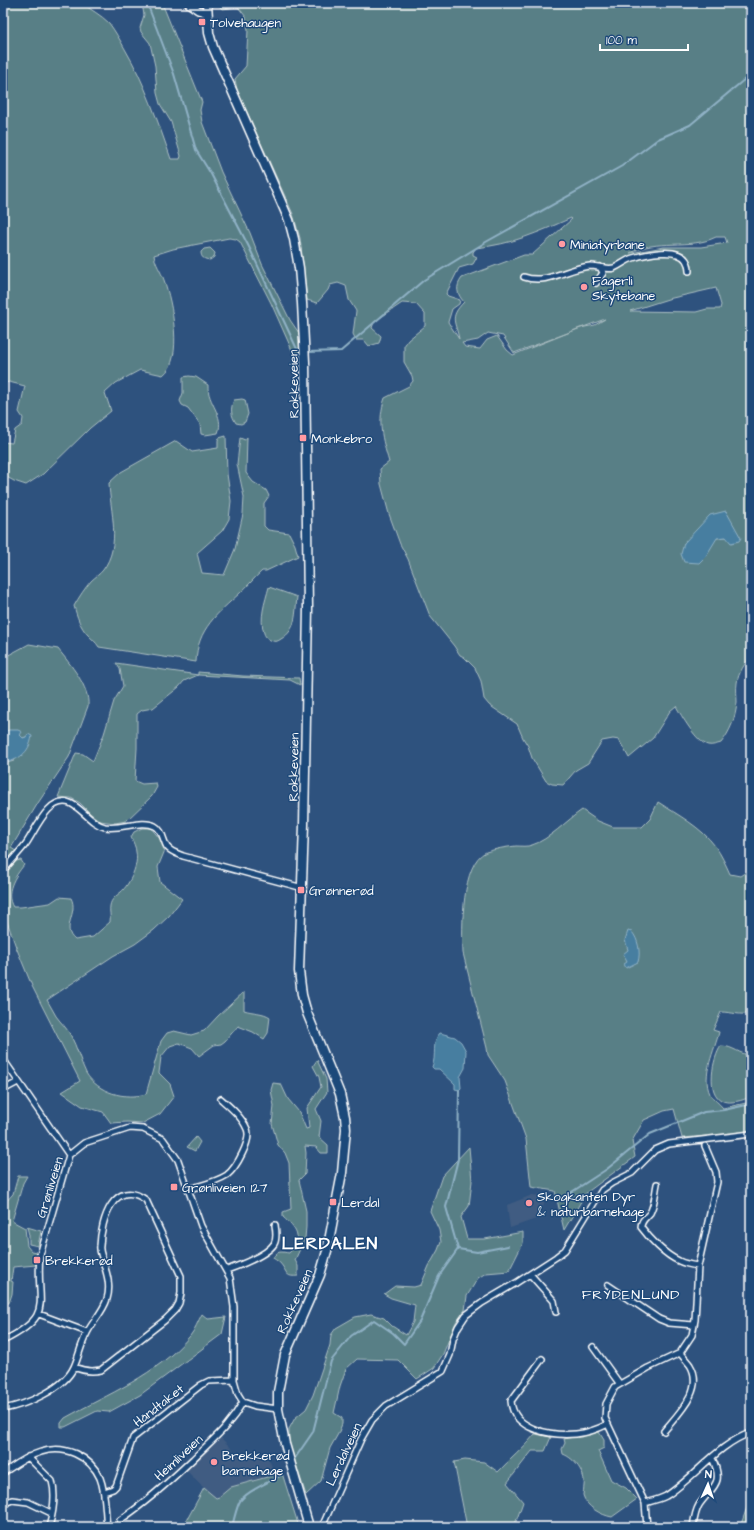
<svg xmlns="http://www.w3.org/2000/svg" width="754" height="1530" font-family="'Architects Daughter',sans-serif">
<rect width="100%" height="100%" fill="#2e527e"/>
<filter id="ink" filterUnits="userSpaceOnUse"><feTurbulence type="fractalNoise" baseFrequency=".025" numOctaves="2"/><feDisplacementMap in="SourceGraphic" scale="8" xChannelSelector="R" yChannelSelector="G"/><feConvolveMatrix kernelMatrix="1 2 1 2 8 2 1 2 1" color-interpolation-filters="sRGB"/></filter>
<g filter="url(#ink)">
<path fill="#415c82" d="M532,1195L543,1196L544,1205L541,1208H538L536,1219L510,1228L507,1205Z
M221,1438L242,1459L247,1456L257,1453L268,1457L272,1467L271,1475L231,1487L219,1497H213L186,1470Z"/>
<path fill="#587f86" stroke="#acbfc2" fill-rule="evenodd" d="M3,3H82C91,10 101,15 109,23C115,31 120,40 125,49C145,83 158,122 171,159H180L181,156L171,122L160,104L157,93L155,66L150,43L141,32L140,28L144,15L142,3H162L202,102L200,110L202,122L221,172L250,233L262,264L290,320L299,333L300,353L295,357L271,303L240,242L236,239L229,238L173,249L154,255C155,264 161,271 164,280C172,302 184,360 163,375L140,370L116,383L105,393L111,411L90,428L43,474L26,485L14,481L3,475V442L12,443L15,430L22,425L23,418L19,412L25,386L9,382L3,384Z
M216,3H751V655C745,664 738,673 737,683C736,689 737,696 737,702C736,717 730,732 721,743C717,744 712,746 708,745C697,743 681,715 676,706L670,711L653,738L629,758L619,740L613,739L602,741L588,763L576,770L563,785L552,784L546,781L532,758L528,746L523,738L517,724L489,705L484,699L481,681L475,668L464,657L460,655L454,646L430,616L408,559L400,544L389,514L381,484L380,469L389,462C382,439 377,421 385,398L409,386L413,381L412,376L404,362V346L408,340L425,326V314L416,304L402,303L374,322L372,328L381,336L379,343L369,346L364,340H356L353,334L356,311L349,300L346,286L338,283L330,285L328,290L317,303L307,300L300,238L293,214L237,90L235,79L246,66L248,30L246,17L238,7L222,9ZM571,218L572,219L532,255H524L462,278C455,287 457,294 464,302C448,318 456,322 459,339L448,322L452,309L459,304L460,300L448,296L446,294L459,268L473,264L477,257L473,255V252L476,248C513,244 537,233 571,218ZM716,237H725L727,243L701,247H664L630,253C656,238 690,250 716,237ZM716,288L721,305L720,309H707L696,312L630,311L668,299ZM605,319L595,325L580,328L513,355L507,350L497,336L487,340L480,349L465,347L462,343L478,340L488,333L503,336L514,353ZM726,511V537L717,538Z
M210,248L215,253L214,257L210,260C204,259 201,258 201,252L204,249Z
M189,376L196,377L208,385C207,403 225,415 218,433L205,435L201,434L200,424L188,408L182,405L180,401L183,393V377Z
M242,399L245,400L248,414L245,422L241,424L236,423C231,415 230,409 234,400Z
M226,436L227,474L231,501L229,519L222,531L197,553L202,573L224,575L235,549L243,514L244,497L237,464L240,438L245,440L247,437L246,473L253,482L266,490L269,496L264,503V526L268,530L289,533L295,545L298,556L266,571H262C254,578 248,586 240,593C218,613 197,629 196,662L99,647C96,642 92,639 88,635C80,627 77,616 74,606C79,597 85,588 91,581C95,577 100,574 103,570C122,545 110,511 109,483L121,472L176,441L192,452L218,448V440L219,438Z
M269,587L297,597C295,613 297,630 281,639C278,641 276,642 273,641C269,640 265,637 264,633C259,618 265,602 269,587Z
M29,644L58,649C70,664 90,687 88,706L69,757L38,803L11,848L16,851L3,867V764L14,761L26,737L22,738C18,732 10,730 3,732V658Z
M116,663L198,675V672L243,676L299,678L300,685L290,680L198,675L184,681L179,687L153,708L142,710L137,714V748L135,781L142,784L156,783L157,787L152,796L126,821L115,823L100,821L91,814L80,803L71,798L58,797L76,753L83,754L93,761L104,734L114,701L123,686L120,669Z
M658,802C678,815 701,827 715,846C721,854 726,865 730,874L740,876L751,869V1013C741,1016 731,1012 721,1012L713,1030L719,1032C715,1050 701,1075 710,1094C713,1099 719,1103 723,1108L751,1102V1129L741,1133L682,1138L674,1109L664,1111L644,1120L632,1141L635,1157L586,1193L564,1230L555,1191L531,1187L526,1139L505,1081L488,1055L487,1048L463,953C462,929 461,863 486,852C495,849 506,847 516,846C521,846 527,847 532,845C549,840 567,820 582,810L598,821L613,827H642L650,819Z
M142,828H151L160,839L165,850L158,867L160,882L182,899L169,916L154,930L135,944L113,956L47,1000C50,1005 53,1011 56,1016C61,1023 67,1028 71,1036C77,1047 80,1061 86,1073C98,1093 125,1100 146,1094L161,1041L167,1033L174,1031L191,1035L204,1031L218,1016L244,992V1010C253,1013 263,1012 270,1017L268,1033L264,1039L253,1032L238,1026L225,1041L221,1044L214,1045L199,1056L192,1048L179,1043L170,1046L161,1057L159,1073L170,1084L174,1096L160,1114L143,1123L127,1122L111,1123L103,1112L82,1106L62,1092L80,1081L32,986L16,947L3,910V876L16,861L21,860L24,865C15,876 4,893 13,907H21L50,903L59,897L71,898C79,913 60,928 75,940L93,937L110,922C111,916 109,911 110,906C111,899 116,896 121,892C130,884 139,864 136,852C136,847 133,842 131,837L134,832Z
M721,1046C733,1046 740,1055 751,1055V1097C743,1100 731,1104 723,1101C705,1094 713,1057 721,1046Z
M317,1060L326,1079L327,1092L316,1109L321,1121L319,1137L328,1145V1153H321L316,1147L305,1146L306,1153L305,1174L299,1180L306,1211V1227L305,1238L295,1260L298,1266V1276C287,1277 288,1275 283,1267C281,1263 276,1260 273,1258C277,1250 282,1252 289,1253C304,1238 296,1229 283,1217V1212L291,1209L289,1163L285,1153L278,1145L272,1124L274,1106L271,1090L273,1083L281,1084L288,1099L299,1112L306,1129L309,1128L307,1108L321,1087L319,1077L313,1066Z
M196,1137L200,1142L195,1151L187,1147Z
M469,1147L472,1181L469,1206L461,1217L467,1239H485L523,1232V1243L509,1271L486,1273L478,1278L467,1296L465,1310L456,1322L443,1354L434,1368L417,1379L398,1360L357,1359L346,1369L340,1386L334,1413L342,1418V1424L338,1434L330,1448L321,1481L306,1495L289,1443V1429L295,1418L306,1409L313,1395L330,1345L331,1335L336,1328L355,1317L371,1314L384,1318L392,1326L406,1335L413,1322L415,1305L391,1298L384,1294L395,1286L414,1287L421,1285L429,1266L438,1250L441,1242L439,1230L430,1211L442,1176Z
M18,1176H27L23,1183L12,1221L25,1228L27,1246L31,1251L36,1252V1265L13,1267L11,1281L13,1282L12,1294L9,1303H3V1205L13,1194Z
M27,1227L41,1231L38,1246L29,1244V1235Z
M202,1314L208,1319L226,1317L222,1334L140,1395L109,1412L97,1411L65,1427H61V1423L65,1418C108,1394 157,1375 190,1336C195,1330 198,1321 202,1314Z
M599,1432L604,1440V1448L598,1451L611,1480L626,1488L637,1499L612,1517C601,1515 586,1507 583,1495C583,1492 584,1489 584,1486C586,1473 574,1458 563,1454L562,1449L565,1443L564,1439Z
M535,1434L551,1437L545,1451H532L507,1483L523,1502L514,1527H467L454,1462L465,1460L484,1462L498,1472C510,1459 524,1448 535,1434Z
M282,1473L299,1527H183L204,1488L216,1498L219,1497L231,1487Z
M751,1498V1527H740L750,1499Z"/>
<path fill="#467ea0" stroke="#90b2c6" d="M726,511L741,538L739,541L731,543L726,537L717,538L706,556L699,563L684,562L681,554L684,543L710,515Z
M9,730H18L22,732L20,735L23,738L26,737L28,734L32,736C29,754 19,759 3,764V732Z
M628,931L632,932C638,939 641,952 638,962L626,968L624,964L627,962L623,954L628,950L625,940Z
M440,1033L455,1037L461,1042L466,1051L465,1068L460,1077L461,1088L459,1090L455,1089V1084L439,1069H434L432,1067C437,1056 431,1042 440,1033Z"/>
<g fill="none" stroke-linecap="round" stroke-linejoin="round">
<path stroke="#90b2c6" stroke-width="2" d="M147,3L174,74L196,150L211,174L249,247L297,349L303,352
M307,352L341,351L424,280L486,242L622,166L658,139L690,125L751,74
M561,1199L607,1169L650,1134L704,1112L724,1110L751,1104
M458,1249L446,1207L458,1159L459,1090
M293,1461L313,1432L331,1361L351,1336L374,1320L393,1333L404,1344L420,1321L439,1276L458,1249L477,1252L508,1246
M232,1527C234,1519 236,1510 239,1503C244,1492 270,1482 281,1475"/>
<g stroke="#fff" stroke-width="8">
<path id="minor" d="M524,277C547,285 567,268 590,266C598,266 606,270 614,268C621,265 626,260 633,258C646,254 677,247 686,260C688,263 689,268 689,271
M596,283L603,273L600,267
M3,871C10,862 18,854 25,845C35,832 48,795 70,803C83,809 91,824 105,827C121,830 142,819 155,826C163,830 163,841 167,847C171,852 178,854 183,856L303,888
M3,1059L69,1155
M3,1090L18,1082
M657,1184C655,1193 655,1204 650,1213C646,1218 641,1220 641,1227C650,1239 665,1255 679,1261C685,1264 691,1265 698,1266
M189,1189C202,1185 216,1182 227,1175C236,1168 252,1140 247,1129C242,1117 230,1107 221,1099
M227,1270C238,1266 267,1255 274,1244C277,1239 276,1231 275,1225
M530,1274L554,1301L556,1312
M608,1285L659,1319L669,1323L694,1325
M39,1314L87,1332
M3,1341C57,1314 35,1304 40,1255L69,1155L84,1143L130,1128L143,1129L163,1139L178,1160L201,1226L230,1278L234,1307V1380L238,1394L243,1402L255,1406L278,1409
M593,1347L619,1383
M542,1359L511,1401C513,1431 553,1436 576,1434C587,1433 598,1429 608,1424
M3,1409C26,1405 64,1389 74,1367C79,1356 81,1344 87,1333C93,1321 103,1312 107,1299C111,1286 107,1274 103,1261C102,1256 99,1251 100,1246C101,1220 114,1177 146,1200L181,1276V1293L179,1303L175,1310L165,1320L101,1370C91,1372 83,1371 74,1367
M664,1431C678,1414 705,1389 690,1365C687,1361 683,1357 680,1353
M28,1457L52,1481C56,1495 53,1513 49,1527
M3,1473C15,1465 27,1456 41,1452C64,1444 90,1456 100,1478C106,1493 105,1511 107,1527
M104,1492L113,1489L116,1486L133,1438L201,1385L209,1381L234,1380
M645,1503C652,1501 660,1499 666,1496C693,1479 720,1442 751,1433
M3,1504L12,1500L28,1502L51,1513
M120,1520C147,1502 170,1481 193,1459C213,1439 229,1427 243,1402
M322,1527L361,1439L372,1420L386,1406L443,1371L450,1355L453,1339L458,1327L466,1315L482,1303L516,1283L556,1257L565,1250L602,1190L612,1183L632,1173L655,1150L669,1144L751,1134
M647,1527L645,1503L605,1418L606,1404L615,1387L648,1368L680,1353L692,1335L695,1320L698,1266L717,1182L716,1172L705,1146
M693,1527C694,1520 695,1512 699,1505C712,1486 725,1485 712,1458"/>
</g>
<g stroke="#fff" stroke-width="10">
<path id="secondary" d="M188,3L198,10L207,13"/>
</g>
<g stroke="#fff" stroke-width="11">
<path id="primary" d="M207,3L209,33L213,47L289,220L294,239L299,268L302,303L305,362L308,608L304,825L299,971L302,995L307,1013L340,1094L345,1117L346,1129L342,1173L327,1251L320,1275L285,1355L278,1392V1409L285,1444L309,1527"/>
</g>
<use href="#minor" stroke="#1f4a7a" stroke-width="5"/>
<use href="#secondary" stroke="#1f4a7a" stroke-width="7"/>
<use href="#primary" stroke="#1f4a7a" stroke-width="8"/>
</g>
</g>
<g fill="#ff9aa2" stroke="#1f4a7a" stroke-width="1.5">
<rect x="198" y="18" width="8" height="8" rx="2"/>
<circle cx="562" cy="244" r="4"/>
<circle cx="584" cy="287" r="4"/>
<rect x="299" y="434" width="8" height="8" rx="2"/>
<rect x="297" y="886" width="8" height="8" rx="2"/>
<rect x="170" y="1183" width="8" height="8" rx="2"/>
<rect x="329" y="1198" width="8" height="8" rx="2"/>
<circle cx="529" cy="1203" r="4"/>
<rect x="33" y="1256" width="8" height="8" rx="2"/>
<circle cx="214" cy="1462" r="4"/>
</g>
<g text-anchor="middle" stroke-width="3" stroke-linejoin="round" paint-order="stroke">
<g font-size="13" fill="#fff" stroke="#1f4a7a" text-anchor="start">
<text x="210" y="27">Tolvehaugen</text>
<text x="570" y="249">Miniatyrbane</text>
<text x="592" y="285">Fagerli<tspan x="592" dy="15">Skytebane</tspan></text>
<text x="311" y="443">Monkebro</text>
<text x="309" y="895">Grønnerød</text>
<text x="182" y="1192">Grønliveien 127</text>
<text x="537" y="1201">Skogkanten Dyr<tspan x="537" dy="15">&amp; naturbarnehage</tspan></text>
<text x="341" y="1207">Lerdal</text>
<text x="45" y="1265">Brekkerød</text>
<text x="222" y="1460">Brekkerød<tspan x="222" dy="15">barnehage</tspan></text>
</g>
<g font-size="13" fill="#fff" stroke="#1f4a7a">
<text transform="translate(293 384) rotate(-91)" y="5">Rokkeveien</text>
<text transform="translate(293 767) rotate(-89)" y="5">Rokkeveien</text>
<text transform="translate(49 1187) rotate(-73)" y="5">Grønliveien</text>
<text transform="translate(294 1301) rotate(-66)" y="5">Rokkeveien</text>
<text transform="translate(158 1405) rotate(-38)" y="5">Håndtaket</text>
<text transform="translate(343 1454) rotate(-65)" y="5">Lerdalveien</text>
<text transform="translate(178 1457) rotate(-43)" y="5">Heimliveien</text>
</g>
<g font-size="14" letter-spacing="1" fill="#fff" stroke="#1f4a7a">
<text x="631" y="1299">FRYDENLUND</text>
</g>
<g font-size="17" font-weight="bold" letter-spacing="1" fill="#fff" stroke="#1f4a7a">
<text x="330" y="1249">LERDALEN</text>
</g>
</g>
<rect width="754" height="1530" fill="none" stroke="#1f4a7a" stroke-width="16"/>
<rect x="8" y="8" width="738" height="1514" fill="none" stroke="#fff" stroke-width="1.5" filter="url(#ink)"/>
<g transform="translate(708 1484) rotate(3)" stroke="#1f4a7a" stroke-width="3" paint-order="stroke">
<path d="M0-3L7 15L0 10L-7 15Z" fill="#ffffff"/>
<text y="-6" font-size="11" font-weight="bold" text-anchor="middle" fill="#ffffff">N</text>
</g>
<path d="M600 44v6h88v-6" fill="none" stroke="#ffffff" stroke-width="2"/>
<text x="606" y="44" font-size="12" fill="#ffffff" stroke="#1f4a7a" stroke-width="3" paint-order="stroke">100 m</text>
</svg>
